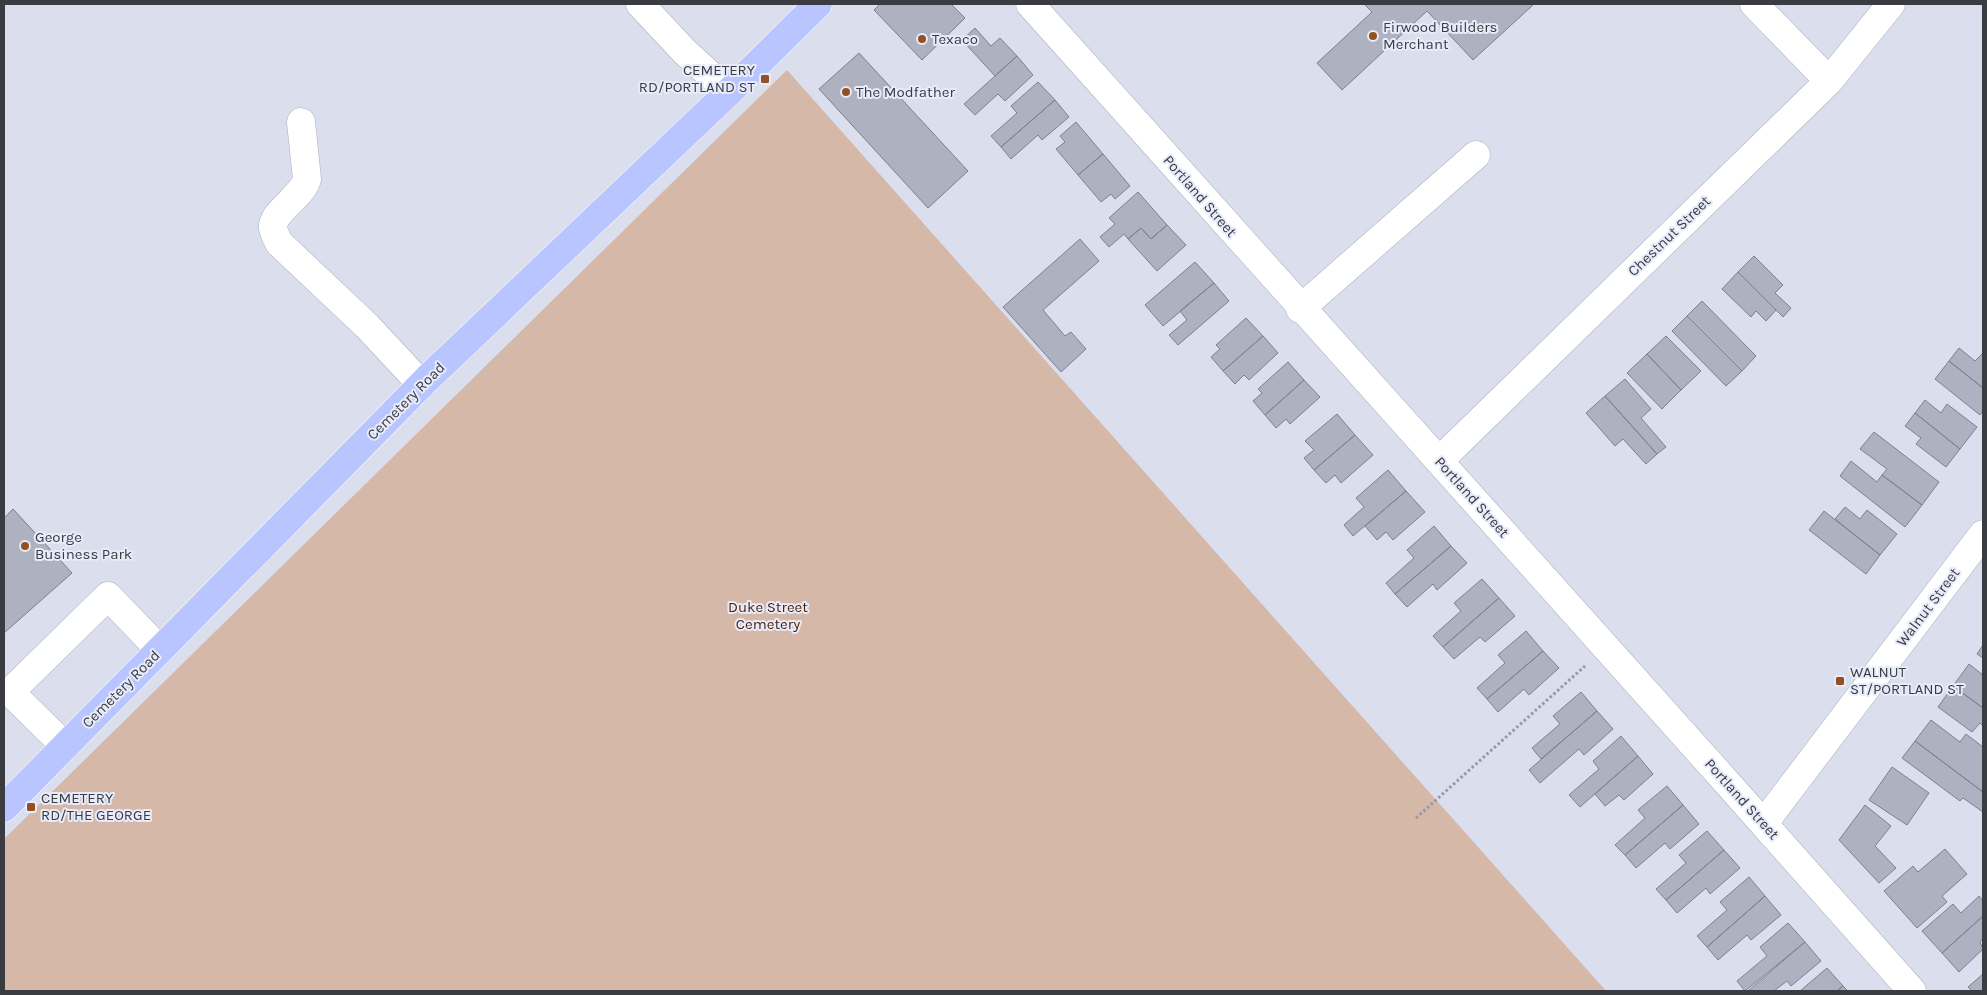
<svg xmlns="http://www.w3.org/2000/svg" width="1987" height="995" font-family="Karla,sans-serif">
<rect width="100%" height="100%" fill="#dadeed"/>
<path fill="#d5b8a8" d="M787,70L1606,991H4V839Z"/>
<path fill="#aeb2c0" stroke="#7d808e" d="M880,4H951L965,18L922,60L874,10Z
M1364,4H1532L1533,5L1473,60L1427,11L1342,90L1317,63L1372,12Z
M975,28L991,46L1000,38L1017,56L995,76L962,40Z
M859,53L968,171L928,208L819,89Z
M1017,56L1033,75L1005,101L998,94L975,115L964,104Z
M1038,82L1055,100L1001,147L991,136L1017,113L1011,106Z
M1055,100L1069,117L1042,140L1038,135L1011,159L1001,147Z
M1076,122L1103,154L1078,175L1056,149L1065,142L1060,136Z
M1103,154L1130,186L1115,199L1111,194L1101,202L1078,175Z
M1138,192L1167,225L1151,239L1141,228L1128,239L1124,234L1109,247L1100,237L1115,224L1109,218Z
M1167,225L1186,245L1157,271L1128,239L1141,228L1151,239Z
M1080,239L1099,261L1043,310L1065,336L1071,332L1086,349L1061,372L1003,307Z
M1754,256L1783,285L1775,293L1791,308L1783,317L1738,272Z
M1195,262L1214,283L1163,326L1145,305Z
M1738,272L1776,310L1766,321L1756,311L1751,317L1722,289Z
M1214,283L1229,301L1178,345L1169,335L1187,320L1180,311Z
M1702,301L1756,356L1742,371L1687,316Z
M1687,316L1742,371L1726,386L1672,331Z
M1246,318L1263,336L1223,371L1211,357L1220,349L1216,345Z
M1263,336L1278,353L1249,380L1244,375L1235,384L1223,371Z
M1666,336L1701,371L1681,390L1647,354Z
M1959,348L1975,361L1983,353V388L1949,361Z
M1647,354L1681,390L1662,409L1627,373Z
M1949,361L1983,388V411L1980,415L1935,379Z
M1288,362L1304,380L1265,415L1253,401L1262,393L1258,389Z
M1625,379L1651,409L1641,418L1666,447L1657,454L1605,396Z
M1304,380L1320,397L1290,424L1286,419L1276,428L1265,415Z
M1605,396L1657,454L1646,464L1623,439L1615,446L1586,413Z
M1925,400L1941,413L1947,404L1977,427L1960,449L1915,413Z
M1915,413L1960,449L1946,467L1916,444L1921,438L1905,426Z
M1337,414L1355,435L1314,470L1304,458L1314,450L1305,441Z
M1874,432L1939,482L1922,505L1882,475L1887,469L1860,449Z
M1355,435L1373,455L1341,483L1335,475L1326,483L1314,470Z
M1851,461L1877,482L1882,475L1922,505L1905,527L1840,476Z
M1388,470L1406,491L1353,536L1344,525L1364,507L1356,498Z
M1406,491L1425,512L1393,540L1386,532L1377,540L1365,526Z
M1845,507L1860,519L1867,510L1897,534L1880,555L1835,519Z
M13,509L72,573L4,633V518Z
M1824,511L1880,555L1866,574L1809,530Z
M1434,526L1451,546L1395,594L1386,583L1414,558L1407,550Z
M1451,546L1467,563L1437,590L1433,584L1407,607L1395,594Z
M1482,579L1499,598L1443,647L1433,636L1461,611L1454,603Z
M1499,598L1515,616L1485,642L1480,637L1454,659L1443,647Z
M1526,631L1543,651L1487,699L1477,688L1505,663L1498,655Z
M1983,645V658L1977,654Z
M1543,651L1559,668L1529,695L1524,689L1498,712L1487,699Z
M1969,664L1983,675V708L1953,686Z
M1953,686L1983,708V726L1980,723L1972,732L1938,707Z
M1581,692L1597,711L1541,759L1532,748L1560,724L1553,716Z
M1597,711L1613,729L1584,755L1579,749L1540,783L1529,770Z
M1931,720L1960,742L1966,734L1983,747V792L1915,741Z
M1621,736L1638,756L1580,807L1569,795L1599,769L1593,761Z
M1915,741L1983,792V812L1963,798L1960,801L1902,758Z
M1638,756L1653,774L1624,800L1619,795L1605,806L1595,794Z
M1892,767L1929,793L1907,825L1869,800Z
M1667,786L1683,805L1625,855L1615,845L1645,818L1638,810Z
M1683,805L1699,824L1670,849L1665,843L1636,868L1625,855Z
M1865,805L1891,826L1875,846L1896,868L1879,883L1839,840Z
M1707,831L1724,850L1666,900L1656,889L1686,863L1679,855Z
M1945,849L1967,874L1942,896L1947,902L1917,928L1884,891L1913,866L1918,872Z
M1724,850L1740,868L1710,894L1706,888L1677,913L1666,900Z
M1749,877L1765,896L1707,947L1697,936L1727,910L1720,902Z
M1765,896L1781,915L1751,940L1747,935L1718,960L1707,947Z
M1979,896L1983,901V916L1942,953L1922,931L1953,904L1961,913Z
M1983,916V939L1980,942L1983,949L1959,972L1942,953Z
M1788,923L1805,942L1745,991L1737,981L1767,956L1760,947Z
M1805,942L1821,961L1791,986L1787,981L1774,991H1748Z
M1827,968L1843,986L1837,991H1800Z
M1983,974V991H1972L1968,987Z
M1843,986L1848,991H1837Z"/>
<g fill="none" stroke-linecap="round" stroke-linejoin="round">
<g stroke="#abafbd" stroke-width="29">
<path id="minor" d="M640,4L685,52L729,92
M1030,4C1322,334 1620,660 1912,991
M1754,4L1829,81
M301,122L307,179C303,196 271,213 273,228C274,233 277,239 279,243L367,326L422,385
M1300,309L1476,155
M1439,461L1829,81L1891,4
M65,746L10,692L108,596L160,650
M1764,823L1983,534"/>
</g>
<g stroke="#fff" stroke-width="29">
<path id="major" d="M4,808L428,378L729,92L818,4"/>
</g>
<path stroke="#9699a4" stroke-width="3" stroke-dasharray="2.5 2.5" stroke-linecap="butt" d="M1416,818L1585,666"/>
<use href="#minor" stroke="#fff" stroke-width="28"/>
<use href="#major" stroke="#b9c5ff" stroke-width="28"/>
</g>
<g fill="#945023" stroke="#e7ebfa" stroke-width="2">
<circle cx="1373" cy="36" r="5"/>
<circle cx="922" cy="39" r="5"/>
<rect x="760" y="74" width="10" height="10" rx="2.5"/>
<circle cx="846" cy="92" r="5"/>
<circle cx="25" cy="546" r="5"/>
<rect x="1835" y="676" width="10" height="10" rx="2.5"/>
<rect x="26" y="802" width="10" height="10" rx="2.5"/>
</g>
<g text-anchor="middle" stroke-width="4" stroke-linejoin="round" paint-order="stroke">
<g font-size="15" fill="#3b3c42" stroke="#e7ebfa" text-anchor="start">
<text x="1383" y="32">Firwood Builders<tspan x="1383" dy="17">Merchant</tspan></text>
<text x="932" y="44">Texaco</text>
<text x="755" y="75" text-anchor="end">CEMETERY<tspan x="755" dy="17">RD/PORTLAND ST</tspan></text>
<text x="856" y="97">The Modfather</text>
<text x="35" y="542">George<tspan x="35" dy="17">Business Park</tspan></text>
<text x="1850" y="677">WALNUT<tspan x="1850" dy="17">ST/PORTLAND ST</tspan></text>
<text x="41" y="803">CEMETERY<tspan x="41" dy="17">RD/THE GEORGE</tspan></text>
</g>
<g font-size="15" fill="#3b3c42" stroke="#e7ebfa">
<text transform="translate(1200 196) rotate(49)" y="5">Portland Street</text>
<text transform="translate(1669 236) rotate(-44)" y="5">Chestnut Street</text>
<text transform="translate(406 401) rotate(-45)" y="5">Cemetery Road</text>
<text transform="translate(1472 497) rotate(48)" y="5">Portland Street</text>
<text transform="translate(1928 607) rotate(-53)" y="5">Walnut Street</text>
<text transform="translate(121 689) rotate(-45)" y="5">Cemetery Road</text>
<text transform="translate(1742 799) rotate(48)" y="5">Portland Street</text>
</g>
<g font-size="15" fill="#491f01" stroke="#e7ebfa">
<text x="768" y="612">Duke Street<tspan x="768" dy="17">Cemetery</tspan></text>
</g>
</g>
<rect width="1987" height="995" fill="none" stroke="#3b3c42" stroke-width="10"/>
</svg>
